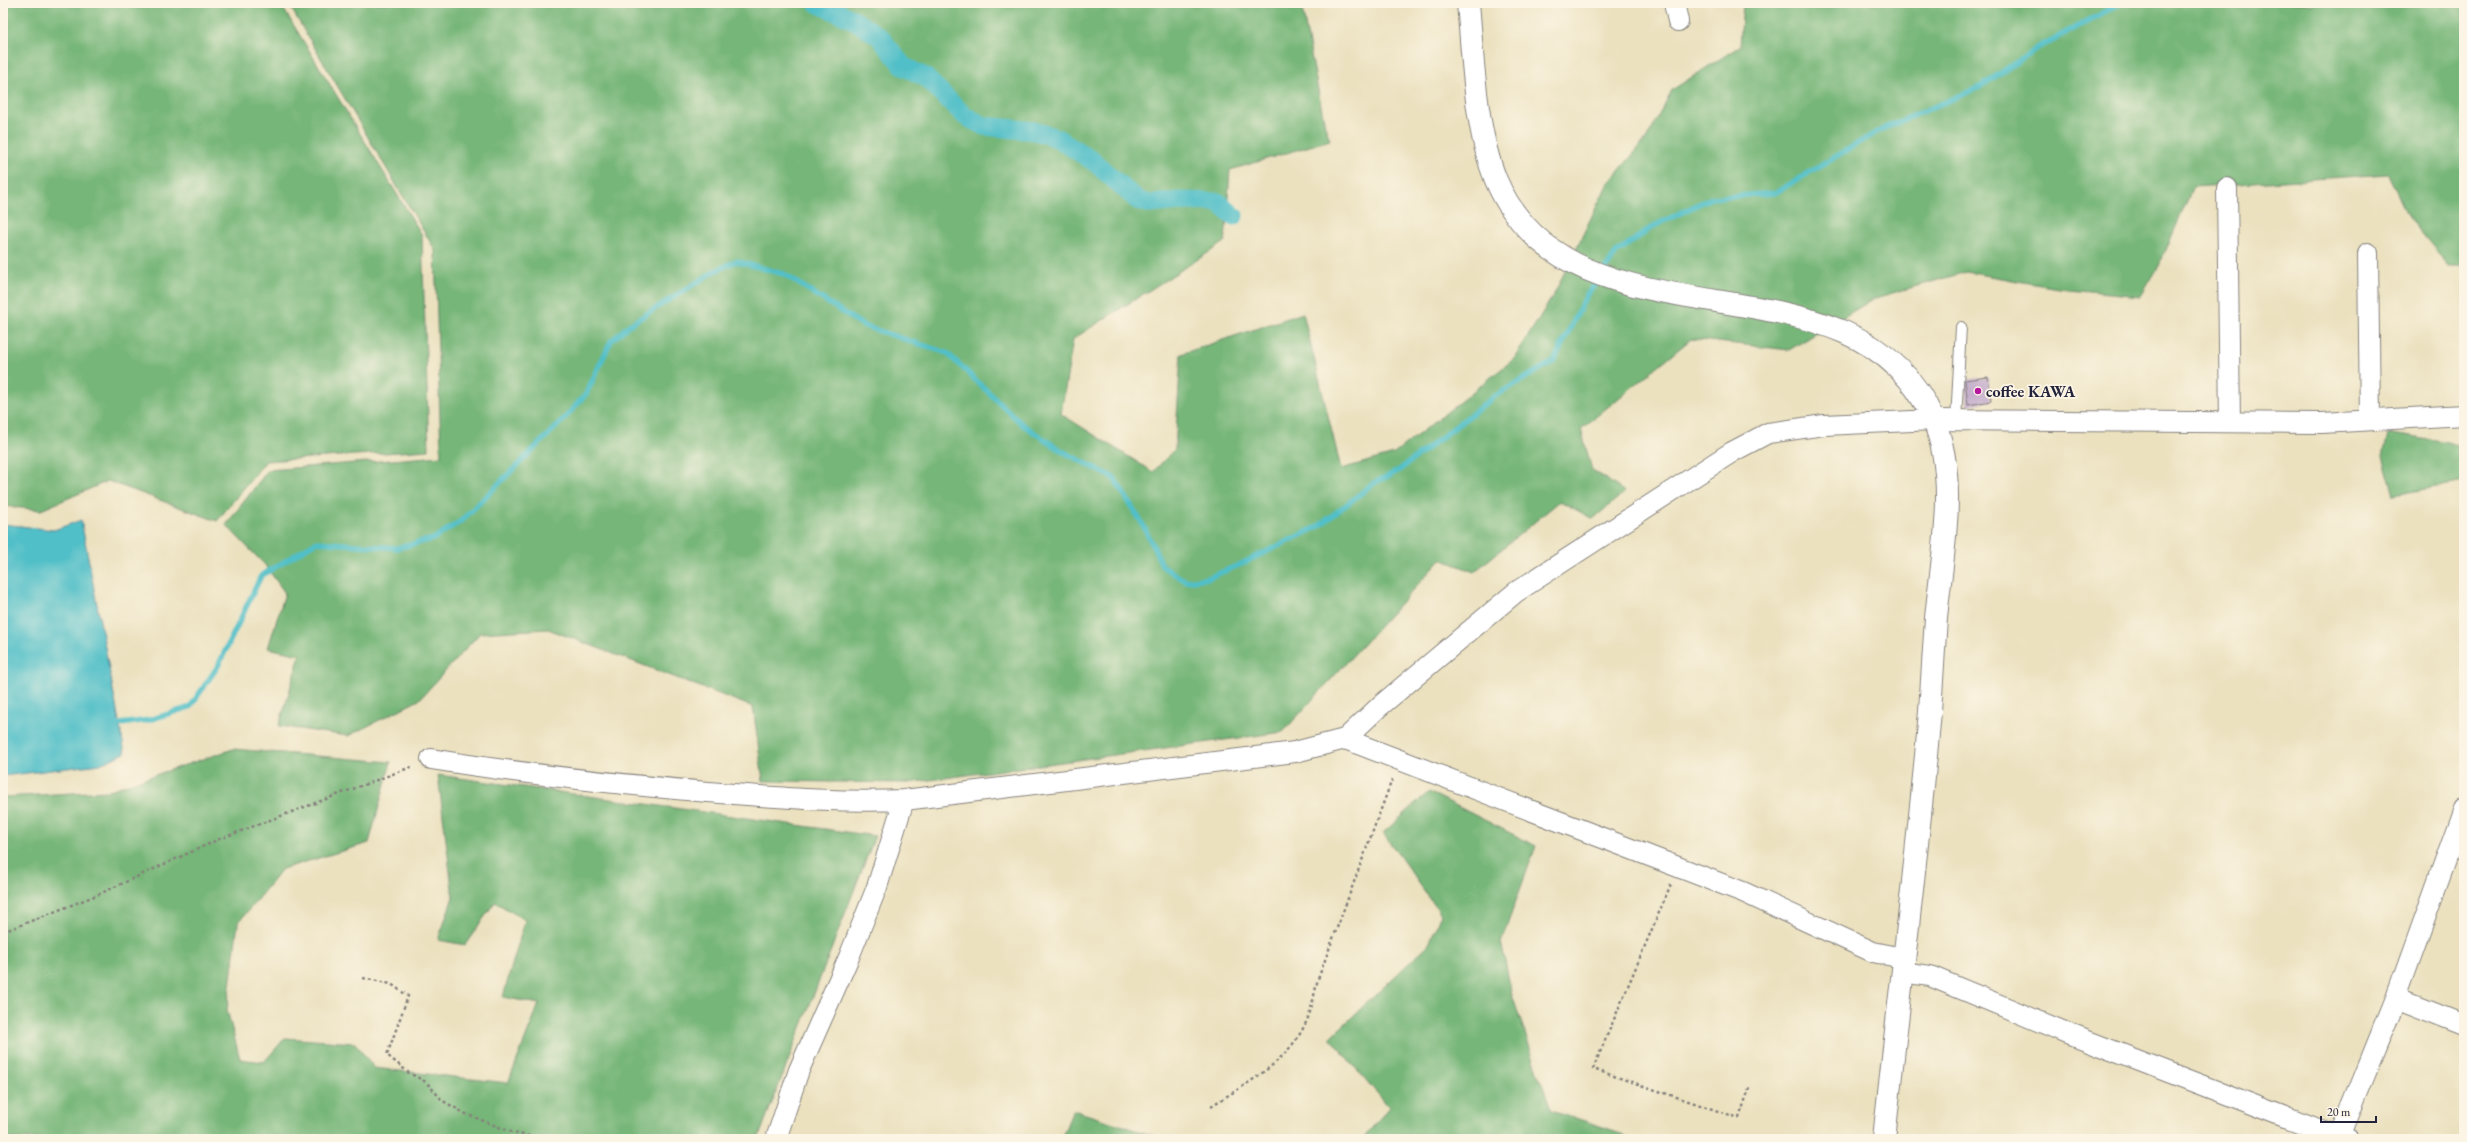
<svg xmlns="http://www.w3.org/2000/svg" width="2467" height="1142" font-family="'EB Garamond',serif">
<rect width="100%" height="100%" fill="#fcf5e5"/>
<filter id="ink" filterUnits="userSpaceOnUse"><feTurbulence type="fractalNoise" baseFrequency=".025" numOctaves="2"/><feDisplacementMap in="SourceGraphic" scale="8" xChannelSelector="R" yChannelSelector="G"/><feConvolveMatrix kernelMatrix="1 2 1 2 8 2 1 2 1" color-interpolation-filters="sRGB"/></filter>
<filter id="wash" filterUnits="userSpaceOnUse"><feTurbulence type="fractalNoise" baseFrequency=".012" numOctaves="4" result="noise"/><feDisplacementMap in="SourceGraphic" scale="16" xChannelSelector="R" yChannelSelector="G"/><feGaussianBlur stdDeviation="0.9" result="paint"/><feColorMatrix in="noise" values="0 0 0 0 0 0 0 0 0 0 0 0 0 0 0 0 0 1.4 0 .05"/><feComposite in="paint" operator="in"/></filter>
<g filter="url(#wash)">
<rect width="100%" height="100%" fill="#ebe1bf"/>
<path fill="#76b678" stroke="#4c6c5a" d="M3,3H280L422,235L429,450L266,461L217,521L108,481L41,510L3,506Z
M288,3H1301L1325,126L1330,140L1230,170L1225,242L1073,339L1061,414L1153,472L1175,449L1181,354L1303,313L1341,469L1394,454L1514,359L1554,294L1607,185L1647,138L1672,90L1740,46L1743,3H2464V266H2449L2409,218L2388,174L2193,187L2159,266L2141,296L2058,288L1966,272L1875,298L1789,350L1691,339L1581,429L1592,470L1625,492L1593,519L1560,501L1474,572L1441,559L1283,732L908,783L763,781L753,707L548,629L480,633L419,700L348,736L279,726L300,655L268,648L285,593L265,565L226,525L268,470L441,456L435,250Z
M2388,433L2464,446V482L2394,495L2383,457Z
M233,749L391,762L369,843L282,869L238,923L227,1010L240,1059L264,1062L285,1038L355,1043L374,1068L508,1083L539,1004L503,997L525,920L495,902L465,945L438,940L453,897L438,775L875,836L758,1139H3V797L107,791Z
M1429,792L1536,846L1501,942L1512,995L1551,1110L1615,1131L1628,1139H1363L1389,1107L1330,1038L1429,944L1441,914L1383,833Z
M1073,1110L1164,1139H1061Z"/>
<path fill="#51bfc8" stroke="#3a7082" d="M81,520L125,753L100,764L3,776V524L54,530Z"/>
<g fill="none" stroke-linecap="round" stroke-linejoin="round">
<path stroke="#51bfc8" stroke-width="5.5" d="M1605,270L1616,253L1652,227L1711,198L1775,193L1880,130L1980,87L2037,48L2121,3
M113,725L149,720L190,707L218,666L261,576L316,542L397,548L433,539L461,521L564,419L586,394L611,341L629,325L715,271L736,261L784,274L864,326L947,353L1023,425L1062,451L1114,478L1142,523L1163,567L1186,581L1208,578L1239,565L1319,526L1374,483L1398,471L1495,396L1554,361L1586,296L1599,278"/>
<path stroke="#51bfc8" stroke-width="19" d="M817,3L854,20L880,37L903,66L925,77L965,116L984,126L1035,131L1057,138L1093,161L1137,200L1150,204L1180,201L1218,202L1234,216"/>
</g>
<g id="blocks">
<path fill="#b9a0c7" d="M1988,377L1991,401L1968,405L1965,380Z"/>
</g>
</g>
<g filter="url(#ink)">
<use href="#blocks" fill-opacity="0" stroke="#86827d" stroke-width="1"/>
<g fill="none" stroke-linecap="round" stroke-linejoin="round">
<g stroke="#86827d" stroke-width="12">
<path id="service" d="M1956,421L1961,327"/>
</g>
<g stroke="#86827d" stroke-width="22">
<path id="minor" d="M1674,3L1678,21
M2227,188L2230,422
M2368,253L2370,420
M1345,739L1743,892L1873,952L1903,958
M431,759C523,774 615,784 708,792C774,797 838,803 904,800L1295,752L1345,739L1380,706L1516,592L1732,452L1768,433L1824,425L1934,420L2322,423L2464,415
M1902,972L1930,976L2067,1033L2303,1124L2349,1139
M2396,998L2464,1025
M776,1139L799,1070L849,957L877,887L904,800
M2339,1139L2396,998L2464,809"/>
</g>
<g stroke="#86827d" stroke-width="24">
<path id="tertiary" d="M1468,3C1473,58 1475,129 1496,180C1573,362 1856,240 1933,419C1959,478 1942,555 1936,618C1934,649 1932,680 1930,711C1918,854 1899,996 1884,1139"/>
</g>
<path stroke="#86827d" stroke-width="2.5" stroke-dasharray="3 3" stroke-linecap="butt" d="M1671,884L1593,1069L1739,1118L1750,1086
M3,932L97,895L217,840L414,766
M363,978L391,984L408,996L387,1055L409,1073L426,1082L443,1101L466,1114L514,1133L545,1139
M1211,1106C1249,1082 1295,1059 1310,1012C1313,1002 1315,990 1318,979L1393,777"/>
<use href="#service" stroke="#fff" stroke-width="10"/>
<use href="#minor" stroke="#fff" stroke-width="20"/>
<use href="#tertiary" stroke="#fff" stroke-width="22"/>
</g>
</g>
<circle fill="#b5179e" stroke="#fcf5e5" stroke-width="1.5" cx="1978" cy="391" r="4"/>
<g text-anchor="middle" stroke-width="3.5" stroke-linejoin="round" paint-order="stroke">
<g font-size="16" font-weight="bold" fill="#22223b" stroke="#fcf5e5" text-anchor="start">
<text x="1986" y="397">coffee KAWA</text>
</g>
</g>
<rect width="2467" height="1142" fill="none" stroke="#fcf5e5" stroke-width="16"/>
<path d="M2321 1116v6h55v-6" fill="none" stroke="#22223b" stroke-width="2"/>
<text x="2327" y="1116" font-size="12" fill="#22223b" stroke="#fcf5e5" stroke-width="3" paint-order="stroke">20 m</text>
</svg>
